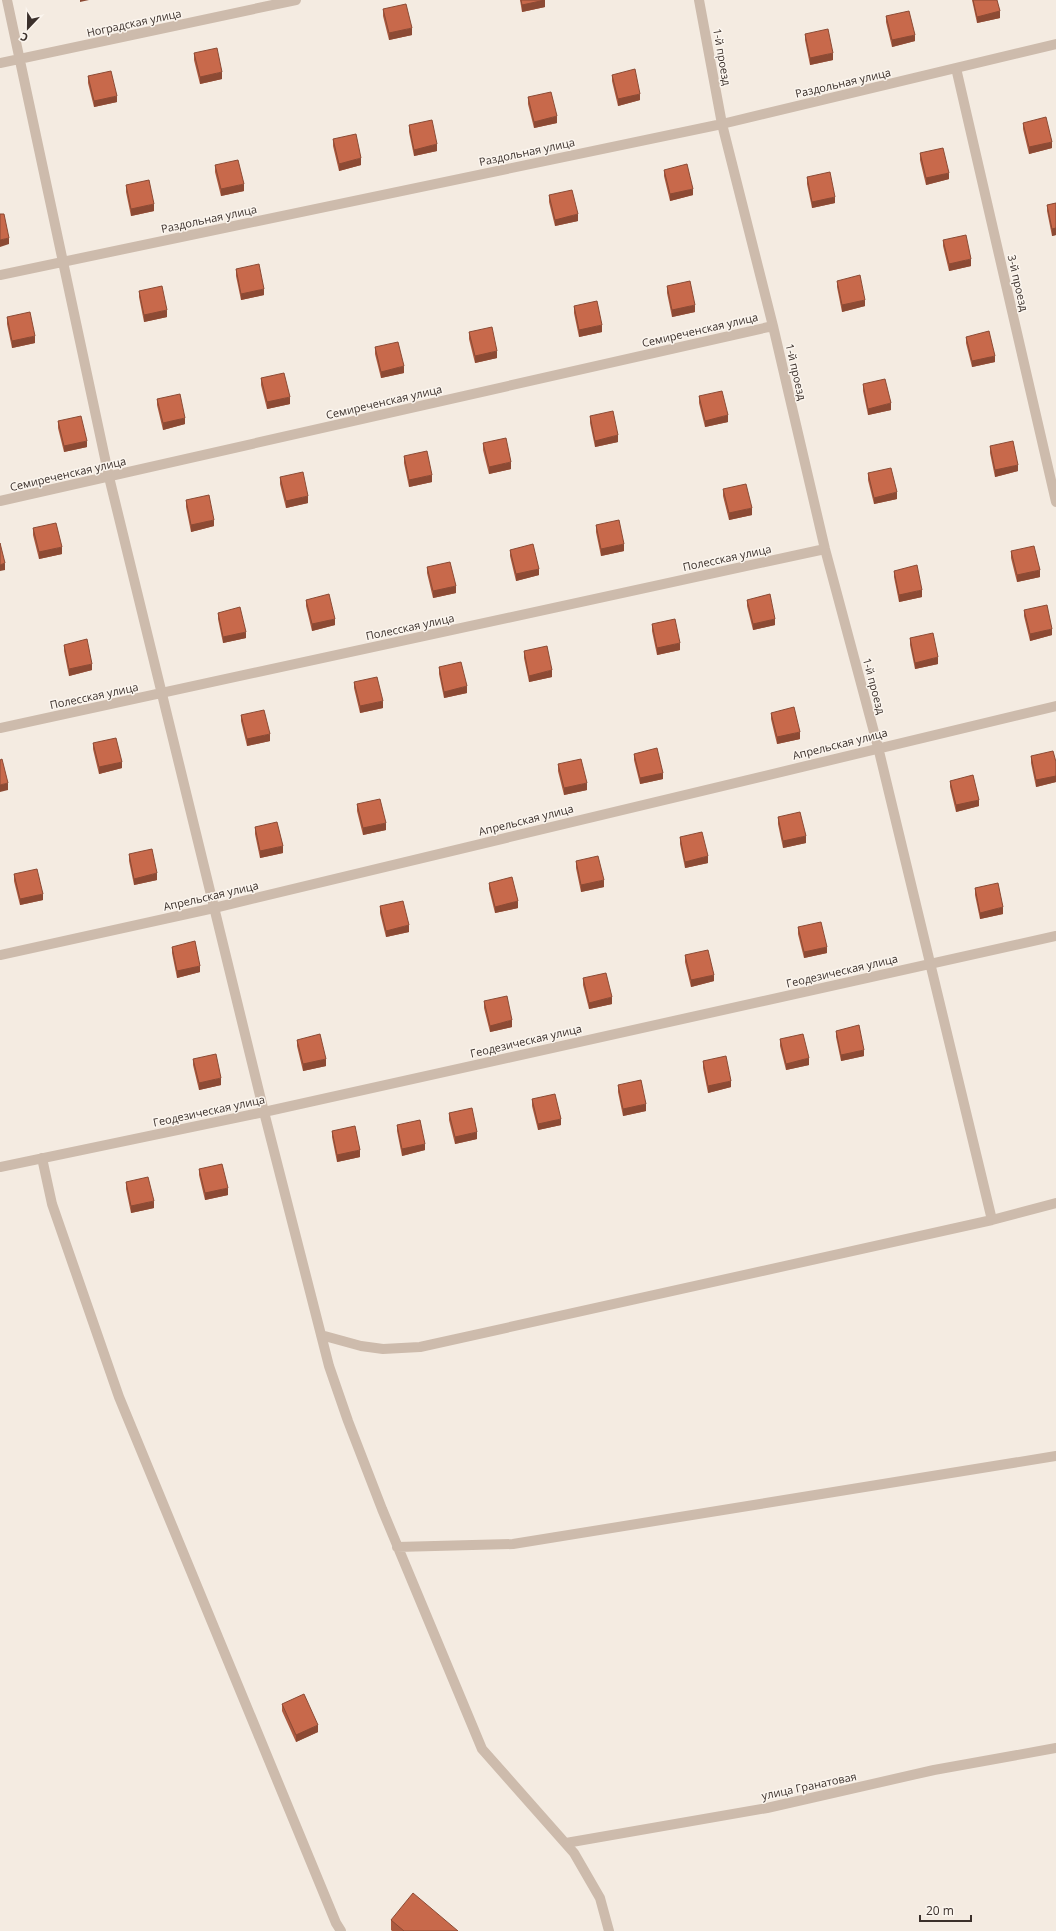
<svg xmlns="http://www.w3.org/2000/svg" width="1056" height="1931" font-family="'Open Sans',sans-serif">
<rect width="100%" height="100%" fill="#f4ebe1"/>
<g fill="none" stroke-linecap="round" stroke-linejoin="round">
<path stroke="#cdbbac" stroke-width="10" d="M7,0L109,477L264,1112L329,1366L348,1421L382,1509L482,1749L574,1853L600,1898L609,1931
M699,0L722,124L773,326L825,549L878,747L992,1220
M0,63L296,0
M956,68L1056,502
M0,275L722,124L1056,44
M0,501L773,326
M0,728L825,549
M0,955L214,908L1056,706
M42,1158L52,1204L119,1397L336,1923L341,1931
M0,1167L264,1112L1056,936
M321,1335L361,1346L383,1349L420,1347L992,1220L1056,1203
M397,1547L513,1544L1056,1456
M566,1843L767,1808L934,1770L1056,1748"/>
</g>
<path fill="#ac5a40" d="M520,0H545V7L522,12Z
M972,0H997L1000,18L977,23Z
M383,9L412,35L389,40L383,16Z
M886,16L915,41L892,47L886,22Z
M805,34L833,60L810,65L805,40Z
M194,53L222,79L200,84L194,60Z
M612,75L640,100L618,106L612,81Z
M88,76L117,102L94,107L88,83Z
M528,97L557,123L534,128L528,104Z
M1023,123L1052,148L1029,154L1023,129Z
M409,125L437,151L414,156L409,132Z
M333,139L361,165L339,171L333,146Z
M920,153L949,179L926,185L920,160Z
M215,165L244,191L221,196L215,172Z
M664,170L693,195L670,201L664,176Z
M807,177L835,203L812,208L807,184Z
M126,185L154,211L131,216L126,192Z
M549,195L578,221L555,226L549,202Z
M1056,203V235L1052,236L1047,211V205Z
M943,240L971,266L949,271L943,246Z
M236,269L264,295L241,300L236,276Z
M837,281L865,306L842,312L837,287Z
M667,286L695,312L672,317L667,293Z
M139,291L167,317L144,322L139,297Z
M574,306L602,332L579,337L574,313Z
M7,317L35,343L12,348L7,324Z
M469,332L497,358L475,363L469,339Z
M966,337L995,362L972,367L966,343Z
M375,347L404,373L381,378L375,354Z
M261,378L290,404L267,409L261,385Z
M863,384L891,410L868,415L863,391Z
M699,396L728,422L705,427L699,403Z
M157,399L185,424L163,430L157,405Z
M590,416L618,442L595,447L590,423Z
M58,421L87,447L64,452L58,428Z
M483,443L511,469L489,474L483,450Z
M990,446L1018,471L995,477L990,453Z
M404,456L432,482L409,487L404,463Z
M868,473L897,499L874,504L868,480Z
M280,477L308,503L286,508L280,484Z
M723,489L752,515L729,520L723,496Z
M186,500L214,526L191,532L186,507Z
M596,525L624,551L601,556L596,532Z
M33,528L62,554L39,559L33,535Z
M510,550L539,575L516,581L510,556Z
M1011,551L1040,577L1017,582L1011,558Z
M427,567L456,593L433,598L427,573Z
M894,571L922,597L899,602L894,577Z
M306,600L335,625L312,631L306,606Z
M747,600L775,625L753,630L747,606Z
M1024,610L1052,635L1030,641L1024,616Z
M218,613L246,638L223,643L218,619Z
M652,624L680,650L657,655L652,631Z
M910,638L938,664L915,669L910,645Z
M64,645L92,670L69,676L64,651Z
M524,651L552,677L529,682L524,658Z
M439,667L467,693L444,698L439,674Z
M354,682L383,708L360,713L354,688Z
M771,713L800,739L777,744L771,719Z
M241,715L270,741L247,746L241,721Z
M93,743L122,768L99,774L93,749Z
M634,754L663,779L640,784L634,760Z
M1031,756L1056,762V782L1036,787L1031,763Z
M558,764L587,790L564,795L558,771Z
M950,781L979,806L956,812L950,787Z
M357,804L386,830L363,835L357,811Z
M778,817L806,843L783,848L778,824Z
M255,827L283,853L260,858L255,834Z
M680,837L708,863L685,868L680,844Z
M129,854L157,880L134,885L129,861Z
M576,861L604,887L581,892L576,868Z
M14,874L43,900L20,905L14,881Z
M489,883L518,908L495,913L489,889Z
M975,888L1003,914L980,919L975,895Z
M380,906L409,932L386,937L380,913Z
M798,927L827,953L804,958L798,934Z
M172,947L200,972L177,978L172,953Z
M685,955L714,981L691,987L685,962Z
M583,978L612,1004L589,1009L583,985Z
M484,1001L512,1027L490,1032L484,1008Z
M836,1031L864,1056L841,1061L836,1037Z
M780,1039L809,1065L786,1070L780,1046Z
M297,1040L326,1066L303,1071L297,1046Z
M193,1059L221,1085L199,1090L193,1065Z
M703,1061L731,1087L708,1093L703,1068Z
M618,1085L646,1111L623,1116L618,1092Z
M532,1099L561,1125L538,1130L532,1106Z
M449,1113L477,1139L455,1144L449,1120Z
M397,1125L425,1150L402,1156L397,1131Z
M332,1131L360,1157L337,1162L332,1137Z
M199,1169L228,1195L205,1200L199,1175Z
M126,1182L154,1208L131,1213L126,1189Z
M282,1704L318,1732L296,1742L282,1711Z
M391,1920L458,1931H392L391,1930Z"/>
<path fill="#8c4a34" d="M80,0H89L80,2Z
M545,0V7L522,12V5Z
M1000,11V18L977,23V17Z
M412,28V35L389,40V33Z
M915,35V41L892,47V40Z
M833,53V60L810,65V58Z
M222,72V79L200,84V77Z
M640,94V100L618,106V99Z
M117,96V102L94,107V101Z
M557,116V123L534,128V122Z
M1052,142V148L1029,154V147Z
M437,144V151L414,156V150Z
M361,158V165L339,171V164Z
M949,173V179L926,185V178Z
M244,184V191L221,196V189Z
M693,189V195L670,201V194Z
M835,197V203L812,208V202Z
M154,204V211L131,216V209Z
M578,214V221L555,226V220Z
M1056,228V235L1052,236V229Z
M9,238V244L0,247V240Z
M971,259V266L949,271V264Z
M264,289V295L241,300V294Z
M865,300V306L842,312V305Z
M695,305V312L672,317V310Z
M167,310V317L144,322V315Z
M602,325V332L579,337V330Z
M35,336V343L12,348V341Z
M497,351V358L475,363V356Z
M995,356V362L972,367V361Z
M404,366V373L381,378V372Z
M290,397V404L267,409V402Z
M891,403V410L868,415V409Z
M728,415V422L705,427V421Z
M185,418V424L163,430V423Z
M618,435V442L595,447V441Z
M87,441V447L64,452V446Z
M511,462V469L489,474V467Z
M1018,465V471L995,477V470Z
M432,475V482L409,487V480Z
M897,492V499L874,504V498Z
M308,496V503L286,508V501Z
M752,508V515L729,520V513Z
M214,520V526L191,532V525Z
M624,544V551L601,556V549Z
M62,547V554L39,559V552Z
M5,563V570L0,571V565Z
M539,569V575L516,581V574Z
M1040,570V577L1017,582V575Z
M456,586V593L433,598V591Z
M922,590V597L899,602V595Z
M335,619V625L312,631V624Z
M775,619V625L753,630V624Z
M1052,629V635L1030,641V634Z
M246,632V638L223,643V637Z
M680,643V650L657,655V648Z
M938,657V664L915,669V663Z
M92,664V670L69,676V669Z
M552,670V677L529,682V676Z
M467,686V693L444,698V692Z
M383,701V708L360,713V706Z
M800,732V739L777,744V737Z
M270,734V741L247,746V739Z
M122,762V768L99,774V767Z
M663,773V779L640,784V778Z
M1056,776V782L1036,787V780Z
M8,783V790L0,792V785Z
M587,783V790L564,795V788Z
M979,800V806L956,812V805Z
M386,823V830L363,835V828Z
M806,836V843L783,848V841Z
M283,846V853L260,858V851Z
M708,856V863L685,868V862Z
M157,873V880L134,885V879Z
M604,880V887L581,892V885Z
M43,894V900L20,905V899Z
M518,901V908L495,913V907Z
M1003,907V914L980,919V913Z
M409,925V932L386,937V931Z
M827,947V953L804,958V952Z
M200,966V972L177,978V971Z
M714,975V981L691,987V980Z
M612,997V1004L589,1009V1003Z
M512,1020V1027L490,1032V1026Z
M864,1050V1056L841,1061V1055Z
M809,1058V1065L786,1070V1064Z
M326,1059V1066L303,1071V1064Z
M221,1078V1085L199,1090V1083Z
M731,1081V1087L708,1093V1086Z
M646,1104V1111L623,1116V1109Z
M561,1119V1125L538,1130V1124Z
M477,1132V1139L455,1144V1137Z
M425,1144V1150L402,1156V1149Z
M360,1150V1157L337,1162V1155Z
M228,1188V1195L205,1200V1193Z
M154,1201V1208L131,1213V1206Z
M318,1725V1732L296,1742V1735Z"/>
<path fill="#c8694b" stroke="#8c4a34" d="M521,0H545L522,5Z
M973,0H997L1000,11L977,17Z
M406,4L412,28L389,33L383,9Z
M909,11L915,35L892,40L886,16Z
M828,29L833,53L810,58L805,34Z
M217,48L222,72L200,77L194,53Z
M635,69L640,94L618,99L612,75Z
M111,71L117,96L94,101L88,76Z
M551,92L557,116L534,122L528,97Z
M1046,117L1052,142L1029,147L1023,123Z
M432,120L437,144L414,150L409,125Z
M356,134L361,158L339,164L333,139Z
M943,148L949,173L926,178L920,153Z
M238,160L244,184L221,189L215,165Z
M687,164L693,189L670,194L664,170Z
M830,172L835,197L812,202L807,177Z
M149,180L154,204L131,209L126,185Z
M572,190L578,214L555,220L549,195Z
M1056,203V228L1052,229L1047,205Z
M0,214H4L9,238L0,240Z
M966,235L971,259L949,264L943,240Z
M259,264L264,289L241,294L236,269Z
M860,275L865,300L842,305L837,281Z
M690,281L695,305L672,310L667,286Z
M162,286L167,310L144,315L139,291Z
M597,301L602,325L579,330L574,306Z
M30,312L35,336L12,341L7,317Z
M492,327L497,351L475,356L469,332Z
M989,331L995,356L972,361L966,337Z
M398,342L404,366L381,372L375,347Z
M284,373L290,397L267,402L261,378Z
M885,379L891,403L868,409L863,384Z
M722,391L728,415L705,421L699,396Z
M180,394L185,418L163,423L157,399Z
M613,411L618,435L595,441L590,416Z
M81,416L87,441L64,446L58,421Z
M506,438L511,462L489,467L483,443Z
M1013,441L1018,465L995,470L990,446Z
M427,451L432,475L409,480L404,456Z
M891,468L897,492L874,498L868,473Z
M303,472L308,496L286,501L280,477Z
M746,484L752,508L729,513L723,489Z
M209,495L214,520L191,525L186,500Z
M619,520L624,544L601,549L596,525Z
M56,523L62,547L39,552L33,528Z
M0,543L5,563L0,565Z
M533,544L539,569L516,574L510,550Z
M1034,546L1040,570L1017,575L1011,551Z
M450,562L456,586L433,591L427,567Z
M917,565L922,590L899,595L894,571Z
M329,594L335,619L312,624L306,600Z
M770,594L775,619L753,624L747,600Z
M1047,605L1052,629L1030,634L1024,610Z
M240,607L246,632L223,637L218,613Z
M675,619L680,643L657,648L652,624Z
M933,633L938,657L915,663L910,638Z
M87,639L92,664L69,669L64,645Z
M547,646L552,670L529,676L524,651Z
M461,662L467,686L444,692L439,667Z
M377,677L383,701L360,706L354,682Z
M794,707L800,732L777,737L771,713Z
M264,710L270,734L247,739L241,715Z
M116,738L122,762L99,767L93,743Z
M657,748L663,773L640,778L634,754Z
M1053,751L1056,762V776L1036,780L1031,756Z
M2,759L8,783L0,785V760Z
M581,759L587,783L564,788L558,764Z
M973,775L979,800L956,805L950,781Z
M380,799L386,823L363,828L357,804Z
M800,812L806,836L783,841L778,817Z
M277,822L283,846L260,851L255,827Z
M702,832L708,856L685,862L680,837Z
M152,849L157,873L134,879L129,854Z
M598,856L604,880L581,885L576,861Z
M37,869L43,894L20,899L14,874Z
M512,877L518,901L495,907L489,883Z
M998,883L1003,907L980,913L975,888Z
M403,901L409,925L386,931L380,906Z
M821,922L827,947L804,952L798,927Z
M195,941L200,966L177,971L172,947Z
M708,950L714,975L691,980L685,955Z
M606,973L612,997L589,1003L583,978Z
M507,996L512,1020L490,1026L484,1001Z
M859,1025L864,1050L841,1055L836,1031Z
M320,1034L326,1059L303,1064L297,1040Z
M803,1034L809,1058L786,1064L780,1039Z
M216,1054L221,1078L199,1083L193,1059Z
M726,1056L731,1081L708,1086L703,1061Z
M641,1080L646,1104L623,1109L618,1085Z
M555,1094L561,1119L538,1124L532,1099Z
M472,1108L477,1132L455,1137L449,1113Z
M420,1120L425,1144L402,1149L397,1125Z
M355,1126L360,1150L337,1155L332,1131Z
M222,1164L228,1188L205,1193L199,1169Z
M148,1177L154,1201L131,1206L126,1182Z
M304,1694L318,1725L296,1735L282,1704Z
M413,1893L458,1931H404L391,1920Z"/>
<g text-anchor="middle" stroke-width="3" stroke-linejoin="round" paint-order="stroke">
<g font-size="11" fill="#3b302b" stroke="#fbf5ee">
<text transform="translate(134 23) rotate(-12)" y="4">Ноградская улица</text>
<text transform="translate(722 57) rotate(80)" y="4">1-й проезд</text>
<text transform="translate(843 83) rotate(-13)" y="4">Раздольная улица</text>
<text transform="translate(527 152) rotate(-12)" y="4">Раздольная улица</text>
<text transform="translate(209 219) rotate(-12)" y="4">Раздольная улица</text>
<text transform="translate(1018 283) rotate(77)" y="4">3-й проезд</text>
<text transform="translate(700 330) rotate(-13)" y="4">Семиреченская улица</text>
<text transform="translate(796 372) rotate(77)" y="4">1-й проезд</text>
<text transform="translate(384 402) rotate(-13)" y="4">Семиреченская улица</text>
<text transform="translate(68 474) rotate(-13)" y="4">Семиреченская улица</text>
<text transform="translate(727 558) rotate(-12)" y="4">Полесская улица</text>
<text transform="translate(410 627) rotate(-12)" y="4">Полесская улица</text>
<text transform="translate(874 686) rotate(75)" y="4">1-й проезд</text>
<text transform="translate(94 696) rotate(-12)" y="4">Полесская улица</text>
<text transform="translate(840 744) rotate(-14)" y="4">Апрельская улица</text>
<text transform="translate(526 820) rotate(-14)" y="4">Апрельская улица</text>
<text transform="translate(211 896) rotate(-13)" y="4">Апрельская улица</text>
<text transform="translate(842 971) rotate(-13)" y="4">Геодезическая улица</text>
<text transform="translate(526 1041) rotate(-13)" y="4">Геодезическая улица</text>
<text transform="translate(209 1111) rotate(-12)" y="4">Геодезическая улица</text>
<text transform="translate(809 1786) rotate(-12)" y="4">улица Гранатовая</text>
</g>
</g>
<g transform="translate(28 28) rotate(202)" stroke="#fbf5ee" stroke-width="3" paint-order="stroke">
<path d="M0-3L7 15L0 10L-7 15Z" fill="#3b302b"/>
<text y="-6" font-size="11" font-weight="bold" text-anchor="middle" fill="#3b302b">С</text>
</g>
<path d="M920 1915v6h51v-6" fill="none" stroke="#3b302b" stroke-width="2"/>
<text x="926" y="1915" font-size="12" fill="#3b302b" stroke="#fbf5ee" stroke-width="3" paint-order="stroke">20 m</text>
</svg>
